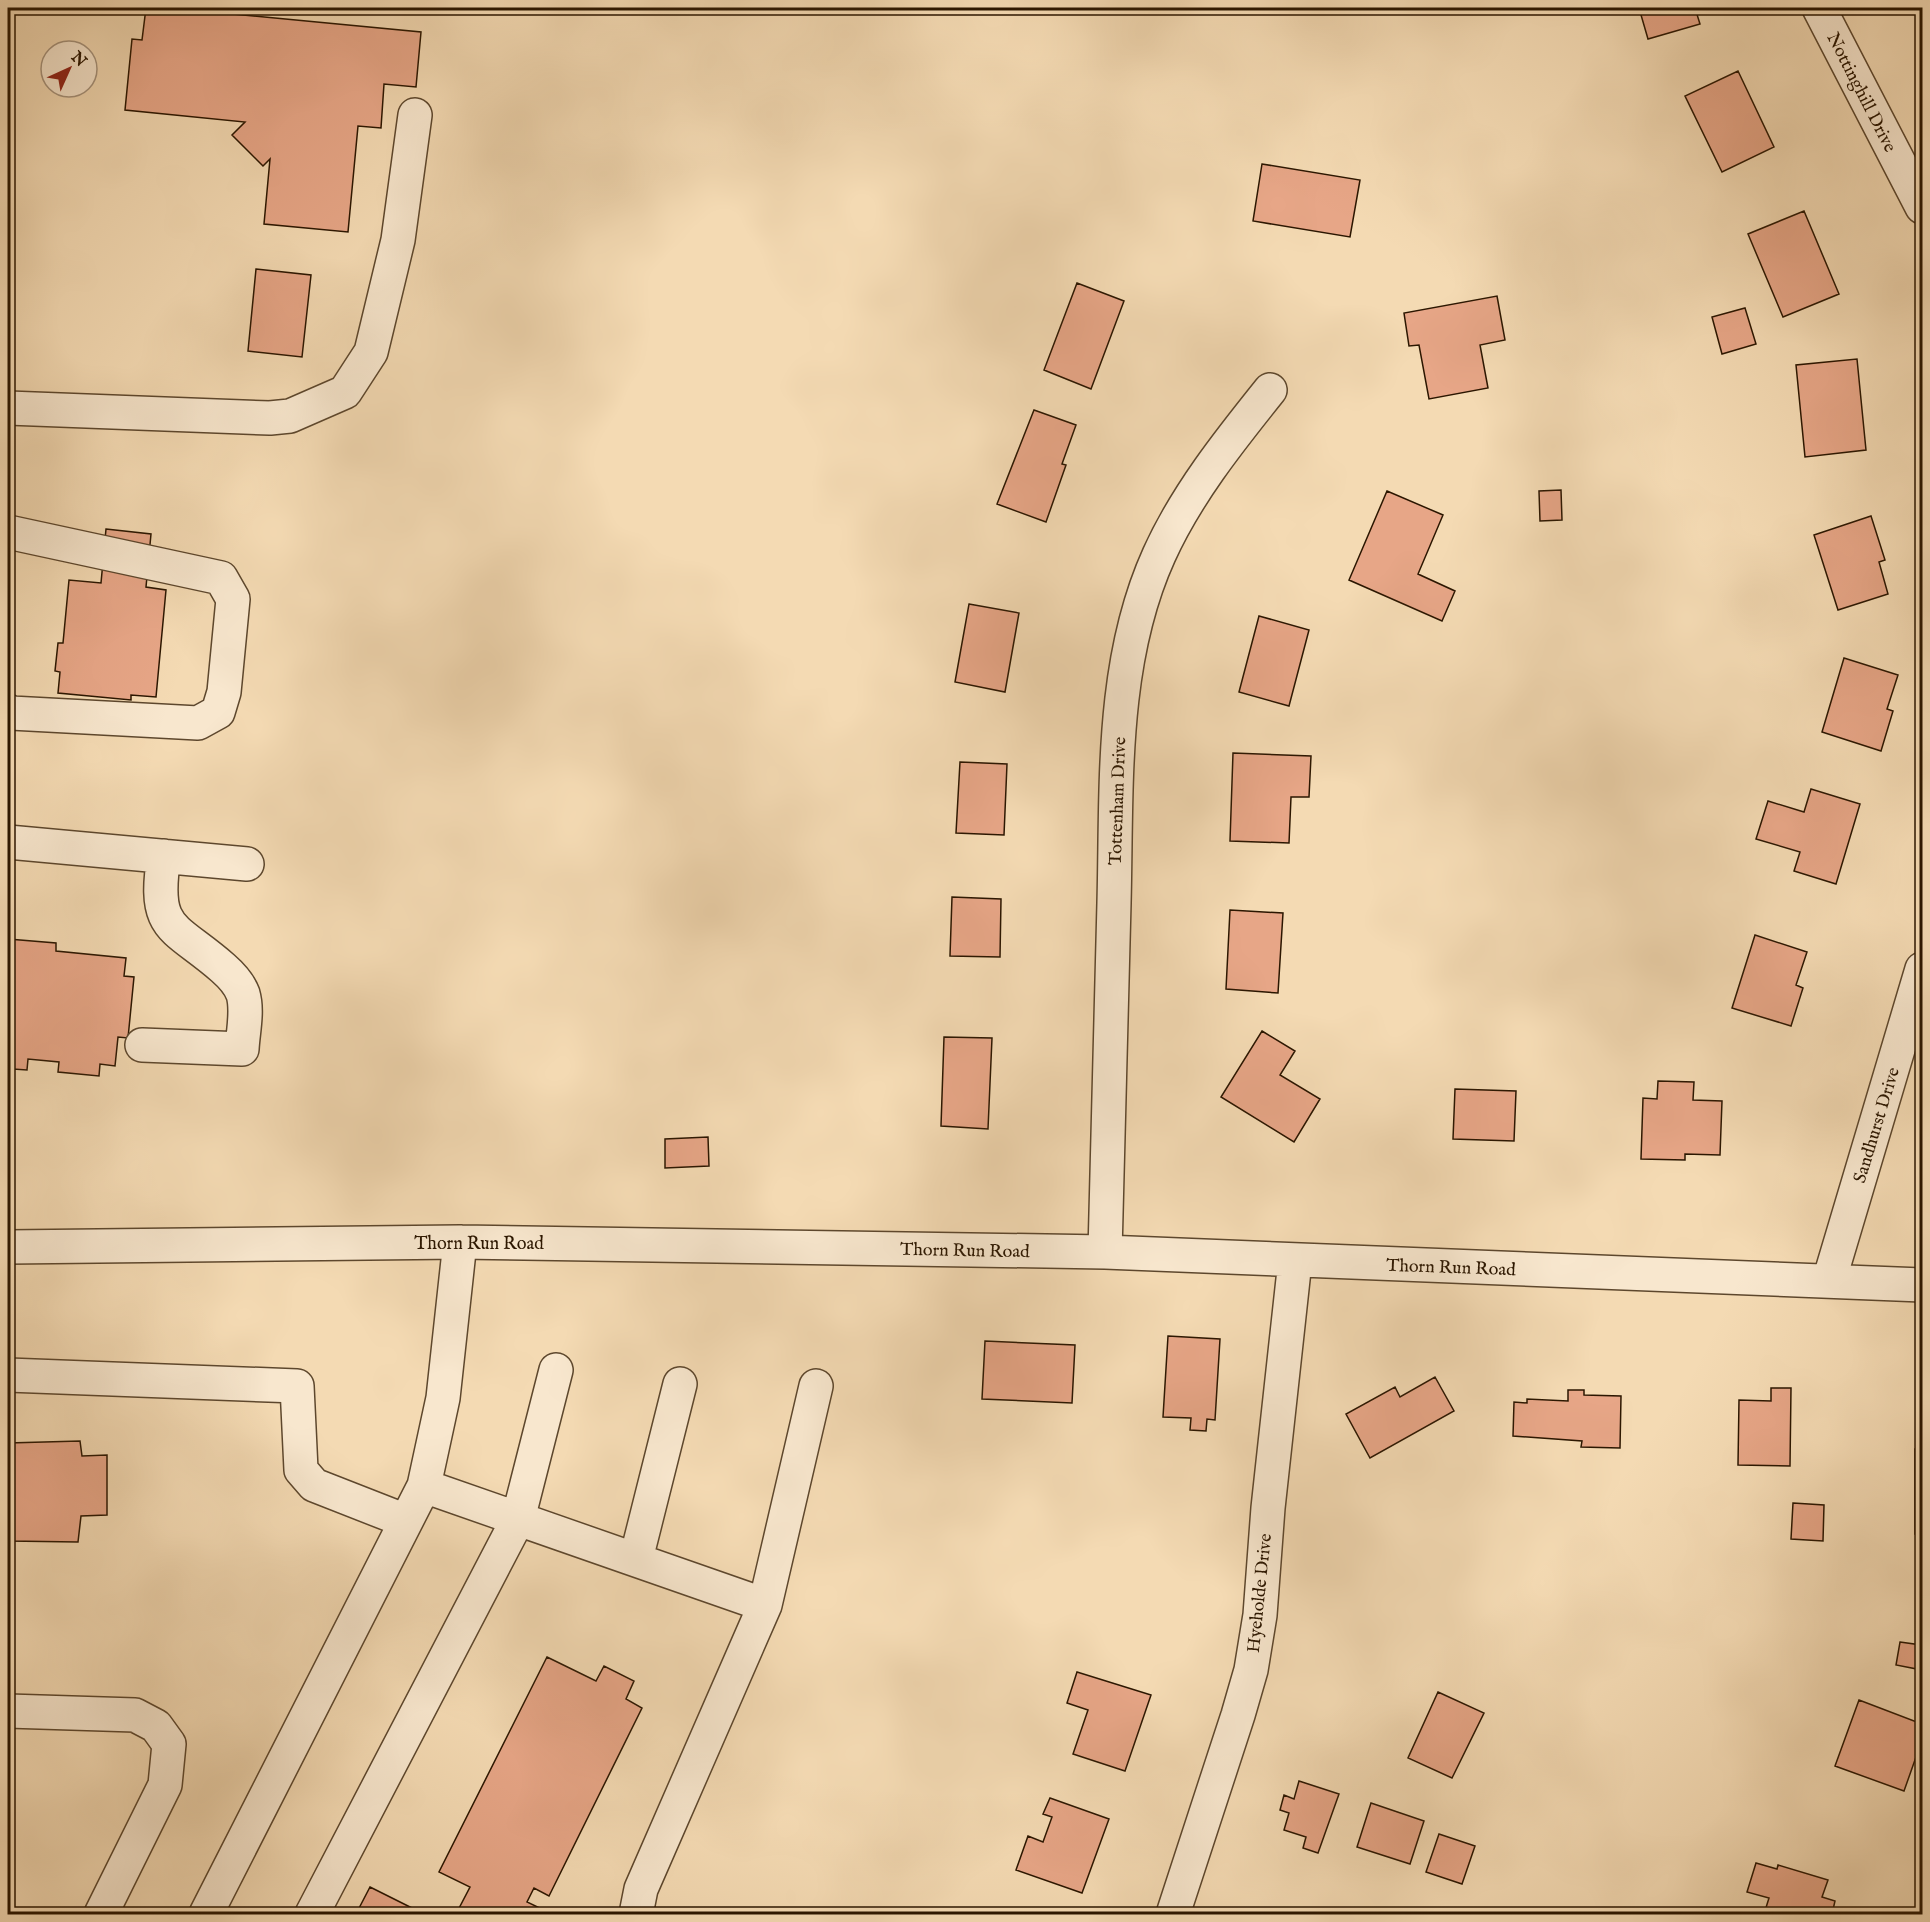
<svg xmlns="http://www.w3.org/2000/svg" width="1930" height="1922" font-family="'IM FELL English',serif">
<rect width="100%" height="100%" fill="#f4dab3"/>
<filter id="stains"><feTurbulence type="fractalNoise" baseFrequency=".00333" numOctaves="4"/><feColorMatrix values="0 0 0 0 .2 0 0 0 0 .09 0 0 0 0 .02 0 0 0 .5 -.17"/></filter>
<radialGradient id="worn" r=".72"><stop offset=".6" stop-color="#630" stop-opacity="0"/><stop offset="1" stop-color="#630" stop-opacity=".3"/></radialGradient>
<path fill="#e7a687" stroke="#2b1600" stroke-width="1.5" d="M146,8H170L421,32L416,87L384,84L381,128L358,126L348,232L264,224L270,159L263,166L232,135L245,122L125,110L132,39L142,40Z
M1639,8H1695L1700,24L1648,39Z
M1738,71L1774,147L1722,172L1685,96Z
M1262,164L1360,180L1350,237L1253,221Z
M1804,211L1839,294L1783,317L1748,234Z
M256,269L311,275L302,357L248,351Z
M1077,283L1124,301L1091,389L1044,370Z
M1497,296L1505,340L1480,345L1488,388L1429,399L1419,345L1409,346L1404,313Z
M1745,308L1756,344L1722,354L1712,317Z
M1857,359L1866,450L1805,457L1796,365Z
M1034,410L1076,425L1062,464L1066,465L1046,522L997,504Z
M1561,490L1562,520L1540,521L1539,491Z
M1387,491L1443,515L1418,574L1455,591L1442,621L1349,580Z
M1871,516L1885,560L1879,562L1888,594L1838,610L1814,535Z
M106,529L151,534L146,587L166,590L156,697L131,695V700L58,693L60,672L55,671L58,643H63L69,580L101,583Z
M969,604L1019,613L1005,692L955,682Z
M1259,616L1309,630L1289,706L1239,692Z
M1844,658L1898,675L1887,709L1893,711L1881,751L1822,732Z
M1233,753L1311,756L1309,797H1291L1289,843L1230,841Z
M960,762L1007,764L1004,835L956,833Z
M1811,789L1860,804L1836,884L1794,871L1800,852L1756,839L1768,801L1804,812Z
M952,897L1001,899L1000,957L950,956Z
M1230,910L1283,913L1278,993L1226,989Z
M1755,935L1807,952L1796,985L1803,988L1791,1026L1732,1008Z
M8,939L56,943V951L126,958L124,976L134,977L128,1038L118,1037L115,1066L100,1064L99,1076L58,1072L59,1062L28,1059L27,1070L13,1069L12,1085H8Z
M1262,1031L1295,1051L1280,1075L1320,1099L1294,1142L1221,1097Z
M944,1037L992,1038L988,1129L941,1126Z
M1658,1081L1694,1082L1693,1100L1722,1101L1720,1155L1685,1154V1160L1641,1159L1643,1098L1657,1099Z
M1455,1089L1516,1091L1514,1141L1453,1139Z
M708,1137L709,1166L665,1168V1139Z
M1168,1336L1220,1339L1215,1420L1207,1419L1206,1431L1190,1430L1191,1418L1163,1417Z
M985,1341L1075,1345L1072,1403L982,1399Z
M1435,1377L1454,1411L1370,1458L1346,1414L1395,1387L1400,1397Z
M1771,1388H1791L1790,1466L1738,1465L1739,1400L1771,1401Z
M1568,1390H1584V1395L1621,1396L1620,1448L1581,1447L1582,1441L1513,1436L1514,1402L1527,1403V1399L1568,1401Z
M80,1441L82,1456L107,1455V1515L81,1516L78,1542L8,1541V1443Z
M1915,1449H1922V1534H1915Z
M1793,1503L1824,1505L1823,1541L1791,1539Z
M1900,1642L1921,1645L1917,1669L1896,1665Z
M547,1657L596,1681L604,1666L634,1681L626,1699L642,1708L549,1896L534,1888L527,1902L552,1914H456L470,1887L439,1872Z
M1077,1672L1151,1695L1125,1771L1073,1754L1088,1710L1067,1703Z
M1438,1692L1484,1713L1452,1778L1408,1758Z
M1859,1700L1922,1724V1740L1904,1791L1835,1766Z
M1299,1781L1339,1794L1318,1853L1303,1848L1306,1837L1284,1830L1289,1813L1280,1810L1284,1795L1294,1799Z
M1050,1798L1109,1819L1082,1893L1016,1870L1028,1836L1043,1842L1052,1817L1043,1814Z
M1371,1803L1424,1821L1410,1864L1357,1847Z
M1439,1834L1475,1846L1462,1884L1426,1872Z
M1756,1863L1777,1869L1778,1865L1828,1880L1822,1897L1835,1901L1832,1914H1764L1769,1898L1747,1892Z
M370,1887L424,1914H356Z"/>
<g fill="none" stroke-linecap="round" stroke-linejoin="round">
<g stroke="#5d472d" stroke-width="36">
<path id="minor" d="M1819,8L1922,207
M8,408L270,418L290,416L345,392L371,352L398,240L415,115
M8,532L221,578L233,599L224,692L218,712L198,723L11,713L8,711
M8,842L247,864
M142,1045L242,1049C243,1031 248,1011 243,994C239,983 231,975 223,968C174,925 152,932 164,856
M8,1247L460,1242L1105,1252L1922,1285
M1105,1252C1108,1136 1111,1019 1114,903C1117,788 1110,663 1159,555C1186,495 1229,441 1270,390
M1829,1281L1922,969
M8,1375L297,1386L301,1470L314,1485L406,1521
M424,1486L765,1605L641,1889L636,1914
M636,1559L680,1384
M765,1605L816,1386
M8,1711L135,1715L156,1726L169,1744L165,1785L101,1914
M206,1914L424,1486L443,1398L460,1242
M312,1914L518,1519L556,1370
M1173,1914L1238,1715L1251,1670L1260,1615L1268,1508L1295,1261"/>
</g>
<use href="#minor" stroke="#f8e7ce" stroke-width="33"/>
</g>
<g text-anchor="middle" stroke-width="4.5" stroke-linejoin="round" paint-order="stroke">
<g font-size="18" fill="#2b1600" stroke="#f8e7ce">
<text transform="translate(1862 92) rotate(63)" y="6">Nottinghill Drive</text>
<text transform="translate(1117 801) rotate(-88)" y="6">Tottenham Drive</text>
<text transform="translate(1876 1125) rotate(-73)" y="6">Sandhurst Drive</text>
<text x="479" y="1249">Thorn Run Road</text>
<text transform="translate(965 1250) rotate(1)" y="6">Thorn Run Road</text>
<text transform="translate(1451 1267) rotate(2)" y="6">Thorn Run Road</text>
<text transform="translate(1259 1593) rotate(-84)" y="6">Hyeholde Drive</text>
</g>
</g>
<rect width="1930" height="1922" fill="none" stroke="#f4dab3" stroke-width="30"/>
<rect x="9" y="9" width="1912" height="1904" fill="none" stroke="#2b1600" stroke-width="3"/>
<rect x="15" y="15" width="1900" height="1892" fill="none" stroke="#2b1600" stroke-width="1.5"/>
<g transform="translate(69 69) rotate(45)"><circle r="28" fill="#f8e7ce" stroke="#a6937c" stroke-width="1.5"/>
<path d="M0-4.5L10 22L0 15L-10 22Z" fill="#8f2418"/>
<text y="-9" font-size="16" font-weight="bold" text-anchor="middle" fill="#2b1600">N</text>
</g>
<rect width="100%" height="100%" filter="url(#stains)"/>
<rect width="100%" height="100%" fill="url(#worn)"/>
</svg>
